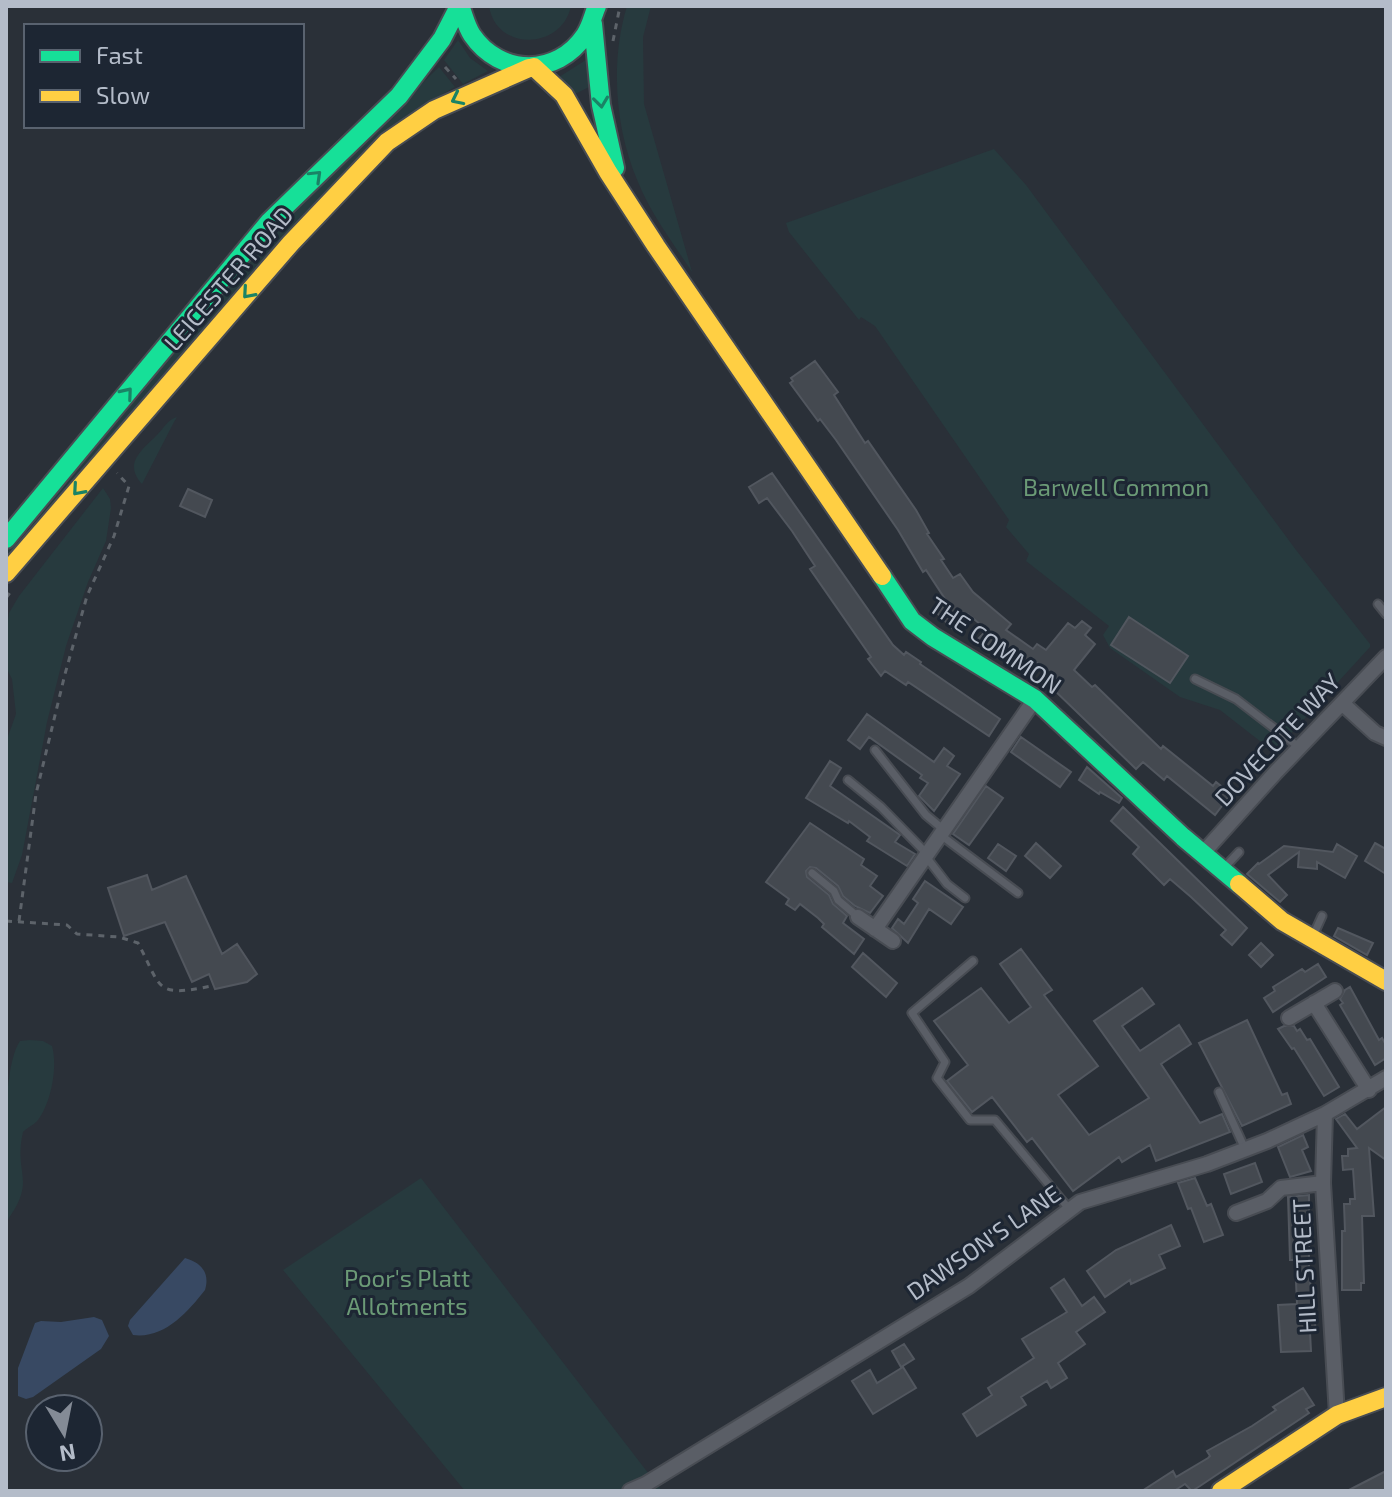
<svg xmlns="http://www.w3.org/2000/svg" width="1392" height="1497" font-family="'Exo 2',sans-serif">
<rect width="100%" height="100%" fill="#2a3038"/>
<path fill="#273a3e" d="M489,6H571C562,50 496,52 489,6Z
M627,6H651L643,37L644,104L692,272C673,243 651,214 638,182C615,129 610,62 627,6Z
M458,40L470,58L488,71L463,84L444,60Z
M589,58L591,86L575,94L559,77Z
M439,67L455,87L418,108L6,564V553L292,210Z
M994,149L1026,185L1296,550L1370,644V647L1274,752L1220,710L1180,697L1110,648L1103,635L1109,626L1026,561L1029,554L1006,527L1009,520L875,326L861,317L859,320L789,232L786,223Z
M177,417L174,422L142,484C123,463 142,450 157,435C165,427 167,420 177,417Z
M103,488L110,499L111,508L106,541L88,582L66,646L47,722L22,855L12,883L6,882V742L16,714L12,679L6,667V635L9,613L19,596Z
M30,1040L43,1041L52,1046C58,1067 51,1103 38,1120C34,1125 28,1127 23,1132C13,1175 38,1179 6,1222C6,1183 0,1070 20,1041Z
M421,1178L662,1491H465L283,1270Z"/>
<path fill="#384963" d="M185,1258C202,1263 210,1273 205,1290C187,1313 164,1339 133,1335L128,1326L130,1320Z
M94,1317L102,1320L109,1336L101,1349L33,1397L26,1399L18,1396V1368L35,1323L41,1321L61,1322Z"/>
<path fill="#444950" stroke="#52575f" stroke-width="2" d="M815,361L838,392L834,395L865,443L868,441L916,510L929,533L927,534L944,559L941,560L953,578L960,574L973,592L1011,624L1006,630L1033,649L1037,644L1046,650L1068,623L1075,628L1082,621L1091,628L1085,635L1095,644L1074,670L1092,687L1095,685L1161,749L1163,746L1213,786L1216,782L1231,794L1215,815L1167,776L1164,780L1143,762L1136,769L1052,688L1059,681L1047,670L1033,660L1026,669L992,646L990,649L978,639L987,630L968,614L953,629L937,613L947,602L926,570L923,572L898,530L836,440L820,419L818,421L790,383L793,381L791,378Z
M772,473L893,645L904,655L906,652L921,662L920,664L1000,719L989,736L908,682L906,685L885,671L881,676L868,659L871,657L810,569L815,566L792,531L767,498L759,503L749,487Z
M188,489L212,500L205,517L180,506Z
M1129,617L1188,656L1170,683L1111,645Z
M867,714L934,762L944,748L954,756L947,766L960,774L934,811L919,796L928,783L920,778L922,775L869,737L860,749L848,740Z
M1021,737L1071,772L1060,787L1011,752Z
M830,761L841,768L830,786L900,835L895,842L915,854L907,866L867,841L870,837L849,821L848,823L806,798Z
M1087,767L1122,798L1119,803L1100,792L1099,794L1079,780Z
M986,786L1003,798L969,845L953,834Z
M1123,807L1247,928L1232,945L1221,935L1226,930L1191,897L1170,879L1164,885L1133,854L1139,847L1111,821Z
M810,823L864,859L861,865L877,876L870,886L883,896L870,913L855,906L843,896L838,886L816,868L810,867L806,871L807,877L829,895L833,904L847,916L843,923L864,939L854,954L822,927L824,924L818,918L800,904L795,910L786,904L789,899L766,882Z
M1036,843L1061,866L1050,878L1025,856Z
M1375,843L1386,849V874L1365,861Z
M998,844L1016,856L1006,871L988,858Z
M1337,844L1357,856L1345,878L1317,862V869L1298,867L1299,852L1268,875L1287,895L1280,902L1247,874L1258,863L1259,864L1284,846L1333,852Z
M147,875L152,890L186,876L222,954L237,944L257,974L247,982L215,989L209,974L192,982L165,922L124,936L108,888Z
M925,881L963,907L951,924L929,909L908,943L892,928L898,919L904,924L918,903L913,899Z
M1338,928L1373,943L1367,955L1334,936Z
M1261,943L1273,955L1261,967L1249,955Z
M1021,949L1052,990L1044,995L1098,1066L1058,1095L1089,1135L1149,1098L1094,1021L1142,988L1154,1004L1122,1026L1140,1051L1179,1025L1191,1044L1161,1064L1200,1123L1222,1114L1230,1132L1156,1161L1150,1145L1122,1162L1119,1157L1073,1191L1032,1138L1027,1142L992,1097L972,1112L947,1081L968,1065L934,1021L981,988L1009,1023L1031,1007L1000,964Z
M863,953L897,983L886,997L852,967Z
M1318,964L1326,977L1273,1012L1264,998L1275,991L1273,987L1302,969L1305,972Z
M1350,987L1379,1040L1382,1038L1386,1045V1058L1375,1065L1340,1005L1343,1003L1340,999L1345,990Z
M1247,1020L1282,1095L1287,1093L1291,1104L1242,1126L1199,1043Z
M1284,1026H1294L1297,1031L1300,1029L1307,1040L1310,1039L1339,1087L1324,1096L1294,1048L1292,1049L1278,1029Z
M1386,1107V1160L1369,1148L1374,1216H1362L1364,1283H1361V1290H1342V1231H1345L1344,1204H1350V1199H1355L1353,1169L1343,1170L1342,1156H1348V1149L1357,1148L1336,1119L1345,1114L1357,1129Z
M1303,1135L1308,1147L1302,1150L1311,1171L1290,1177L1278,1147Z
M1255,1163L1262,1182L1231,1194L1224,1174Z
M1195,1178L1207,1206L1211,1204L1223,1235L1204,1242L1191,1208L1188,1209L1178,1183Z
M1309,1195V1272L1316,1332H1310L1311,1351L1281,1352L1278,1305L1297,1304L1295,1260H1290L1288,1197Z
M1171,1225L1180,1246L1159,1255L1165,1268L1131,1284L1130,1280L1105,1297L1087,1271L1116,1250Z
M1064,1279L1082,1306L1094,1297L1105,1312L1076,1332L1085,1344L1058,1363L1067,1378L1051,1388L1047,1381L1021,1397L1026,1405L977,1436L963,1414L992,1395L988,1388L1034,1358L1022,1339L1067,1312L1051,1288Z
M904,1344L914,1359L901,1367L892,1351Z
M903,1367L916,1388L873,1414L852,1381L870,1370L877,1383Z
M1303,1388L1314,1405L1306,1409L1309,1413L1200,1486L1192,1491L1185,1484L1174,1491H1142L1173,1471L1176,1477L1208,1458L1210,1456L1207,1451L1252,1426L1276,1410L1273,1407Z
M1386,1471V1491H1347Z"/>
<g fill="none" stroke-linecap="round" stroke-linejoin="round">
<g stroke="#484c53" stroke-width="11">
<path id="lane" d="M1378,604L1386,614
M1195,679L1236,699L1300,748
M875,750L926,815L944,830
M848,780L881,807L928,855
M942,836L1018,893
M927,858L947,884L965,898
M1223,869L1239,852
M812,873L834,891L838,900L858,917
M1313,936L1322,916
M973,961L912,1013L945,1062L937,1078L970,1120H995L1070,1210
M1219,1092L1245,1149"/>
</g>
<g stroke="#484c53" stroke-width="18">
<path id="street" d="M1343,704L1375,733L1386,738
M1203,853L1275,773L1386,657
M858,917L893,941
M875,929L1035,699
M1314,1003L1369,1090
M1289,1018L1335,991
M1325,1114L1323,1183L1337,1415
M1236,1213L1267,1201L1281,1188L1323,1183
M630,1491L646,1484L969,1286L1080,1202L1207,1164L1267,1141L1325,1114L1386,1078"/>
</g>
<g stroke="#484c53" stroke-width="22">
<path id="fast" d="M460,6C464,15 466,26 472,35C500,76 557,77 585,35C591,26 593,15 597,6
M593,24L601,105L615,168
M6,539L269,222L399,96L442,39L459,6
M882,576L912,621L933,637L1035,699L1183,837L1239,884"/>
</g>
<g stroke="#484c53" stroke-width="22">
<path id="slow" d="M534,67L564,95L608,172L656,246L882,576
M6,573L291,243L387,142L434,110L529,68
M1239,884L1282,921L1386,981
M1221,1491L1337,1415L1386,1397"/>
</g>
<path stroke="#5d636a" stroke-width="3" stroke-dasharray="6 6" stroke-linecap="butt" d="M613,41L620,6
M445,67L456,79
M6,598L12,590
M6,921L67,925L77,934L119,937L138,943C162,988 154,998 211,986
M19,921L36,794L65,674L87,596L114,536L129,486L117,473"/>
<use href="#lane" stroke="#5a5e66" stroke-width="7"/>
<use href="#street" stroke="#5a5e66" stroke-width="14"/>
<use href="#fast" stroke="#16e098" stroke-width="18"/>
<use href="#slow" stroke="#ffcf43" stroke-width="18"/>
</g>
<defs><path id="oneway-chevron" d="M-2-3.5L2.5 0L-2 3.5" fill="none" stroke-width="1.6" stroke-linecap="round" stroke-linejoin="round" transform="scale(2)"/></defs>
<g stroke="#1a8366">
<use href="#oneway-chevron" transform="translate(457 99) rotate(154)"/>
<use href="#oneway-chevron" transform="translate(601 102) rotate(83)"/>
<use href="#oneway-chevron" transform="translate(316 176) rotate(-44)"/>
<use href="#oneway-chevron" transform="translate(248 293) rotate(131)"/>
<use href="#oneway-chevron" transform="translate(127 393) rotate(-50)"/>
<use href="#oneway-chevron" transform="translate(78 490) rotate(131)"/>
</g>
<g text-anchor="middle" stroke-width="6" stroke-linejoin="round" paint-order="stroke">
<g font-size="24" fill="#b4bcc9" stroke="#1d2633">
<text transform="translate(229 279) rotate(-49)" y="8">LEICESTER ROAD</text>
<text transform="translate(995 646) rotate(34)" y="8">THE COMMON</text>
<text transform="translate(1278 740) rotate(-47)" y="8">DOVECOTE WAY</text>
<text transform="translate(984 1243) rotate(-35)" y="8">DAWSON'S LANE</text>
<text transform="translate(1305 1266) rotate(-93)" y="8">HILL STREET</text>
</g>
<g font-size="24" fill="#6b9a76" stroke="#1d2633">
<text x="1116" y="496">Barwell Common</text>
<text x="407" y="1287">Poor's Platt<tspan x="407" dy="28">Allotments</tspan></text>
</g>
</g>
<rect width="1392" height="1497" fill="none" stroke="#b4bcc9" stroke-width="16"/>
<rect x="24" y="24" width="280" height="104" fill="#1d2633" stroke="#59626f" stroke-width="2"/>
<rect x="40" y="50" width="40" height="12" fill="#16e098" stroke="#59626f" stroke-width="2"/>
<text x="96" y="64" font-size="24" fill="#b4bcc9">Fast</text>
<rect x="40" y="90" width="40" height="12" fill="#ffcf43" stroke="#59626f" stroke-width="2"/>
<text x="96" y="104" font-size="24" fill="#b4bcc9">Slow</text>
<g transform="translate(64 1433) rotate(170)"><circle r="38" fill="#1d2633" stroke="#59626f" stroke-width="2"/>
<path d="M0-6L14 30L0 20L-14 30Z" fill="#848b96"/>
<text y="-12" font-size="22" font-weight="bold" text-anchor="middle" fill="#b4bcc9">N</text>
</g>
</svg>
